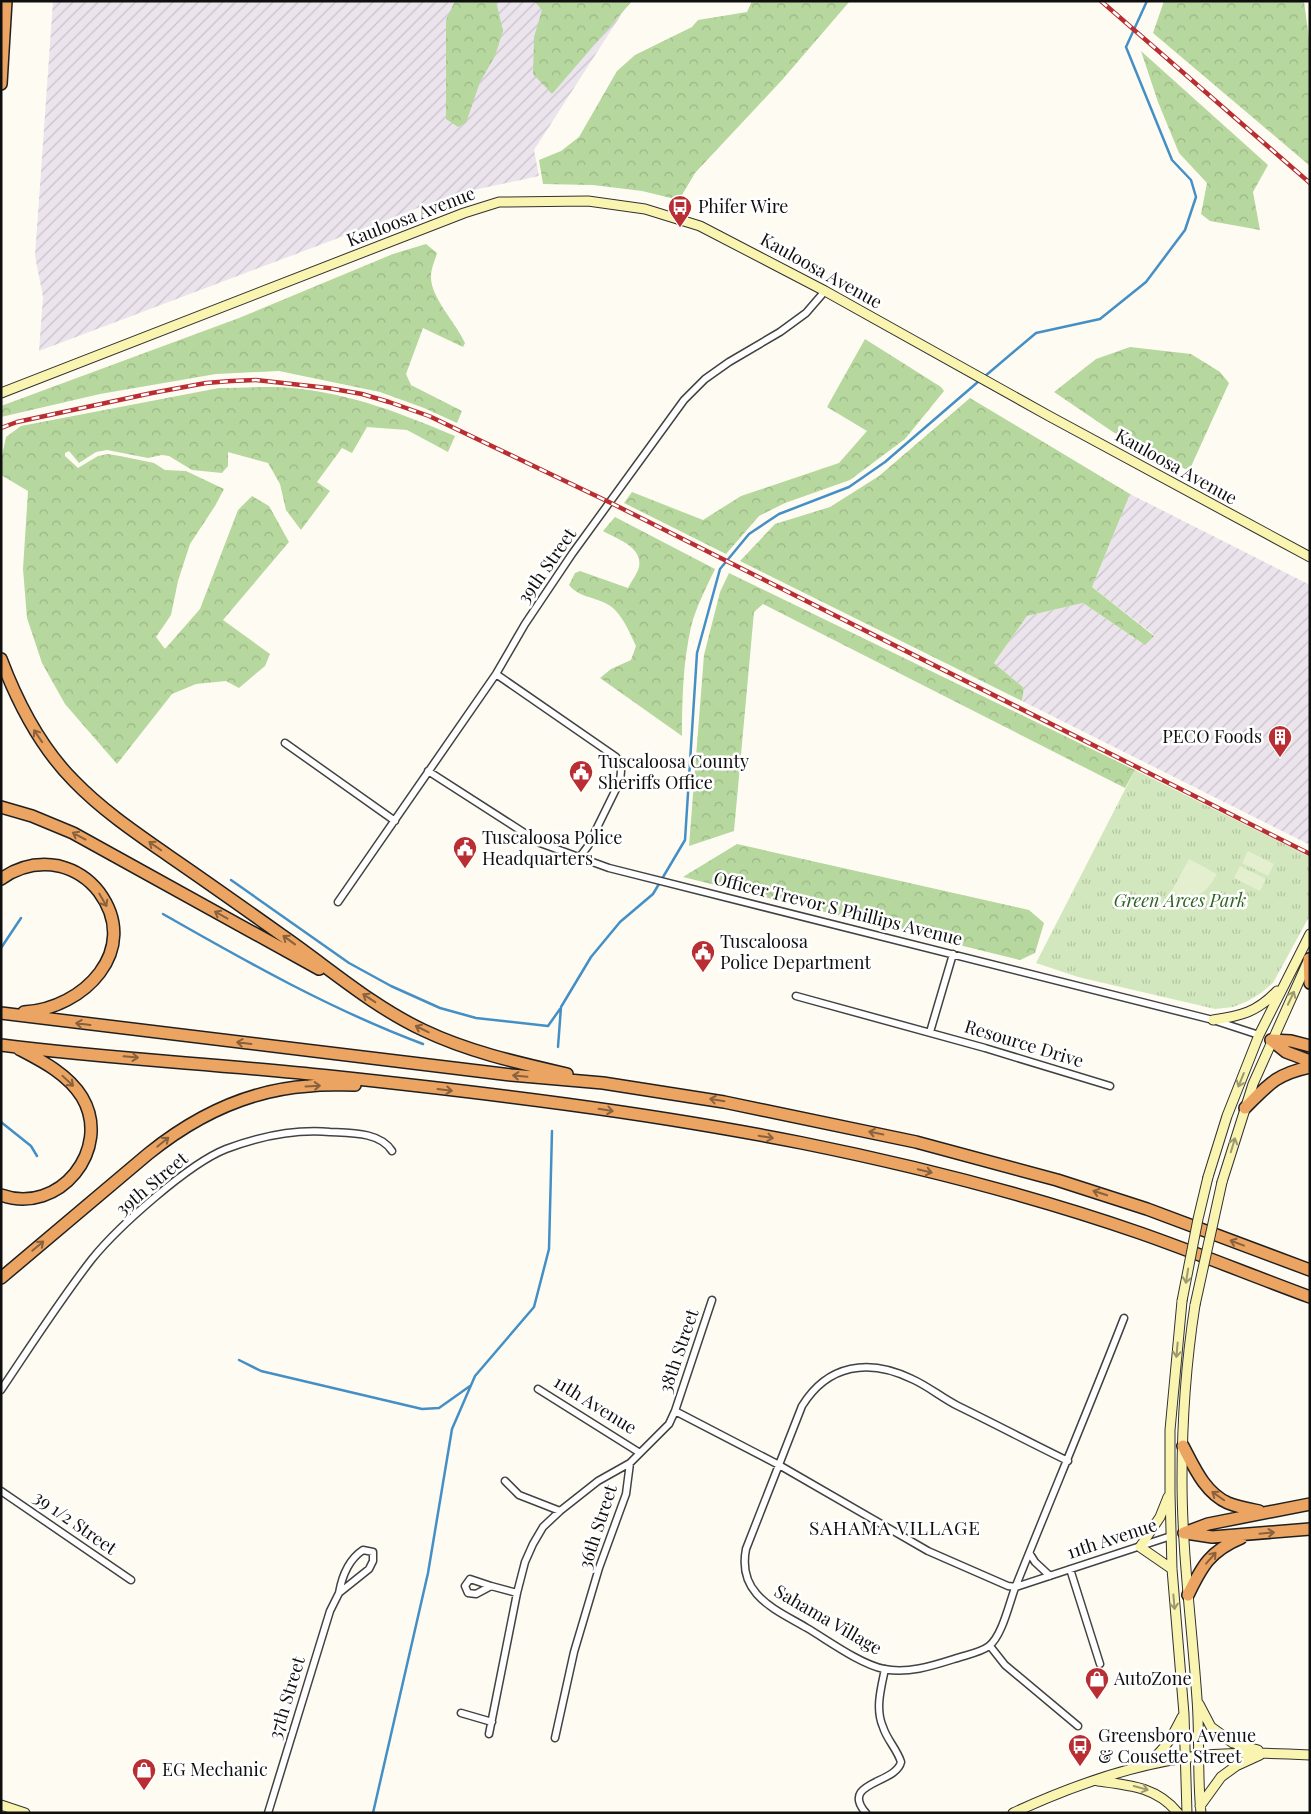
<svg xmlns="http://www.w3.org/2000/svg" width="1311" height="1814" font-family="'Playfair Display',serif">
<defs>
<pattern id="industrial-furrows" width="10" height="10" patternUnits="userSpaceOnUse" patternTransform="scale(1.25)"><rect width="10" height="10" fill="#ece4ed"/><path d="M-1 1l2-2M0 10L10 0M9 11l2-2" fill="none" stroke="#c9c2ca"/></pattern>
<pattern id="forest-crowns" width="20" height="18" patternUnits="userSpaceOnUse" patternTransform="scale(1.25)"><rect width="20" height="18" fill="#b6d79d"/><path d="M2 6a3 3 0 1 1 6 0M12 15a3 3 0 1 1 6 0" fill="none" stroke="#9bb786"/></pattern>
<pattern id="park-tufts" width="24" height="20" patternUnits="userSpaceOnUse" patternTransform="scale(1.25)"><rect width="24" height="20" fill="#d2e7bd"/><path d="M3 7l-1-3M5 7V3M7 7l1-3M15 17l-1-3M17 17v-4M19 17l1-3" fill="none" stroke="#b3c5a1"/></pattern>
</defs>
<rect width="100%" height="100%" fill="#fefcf2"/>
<path fill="url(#industrial-furrows)" d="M53,1H630L534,150L539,176L455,194L39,351L43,297L35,256Z
M1130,494L1310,585V845L1022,701L1024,688L994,663L1027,616L1083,603L1145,645L1154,635L1092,587Z"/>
<path fill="url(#forest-crowns)" d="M455,1H496L503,31L495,56L480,82L466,123L458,127L446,119V20Z
M534,1H632L552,94L533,74L534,37L542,10Z
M752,1H850L782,80L695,173L679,200L642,191L593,185L543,184L539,160L561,151L579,137L617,71L635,55L692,27L698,20L747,12Z
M1164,1H1304L1310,47V166L1153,33Z
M1141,51L1268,165L1253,192L1260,230L1210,221L1201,214L1207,183L1179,153L1158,102Z
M426,244L437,253C435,260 431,269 431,276C430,297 457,324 465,343L463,347L423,328L406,374L411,385L462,411L457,423L424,408L380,392L279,371L216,374L100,394L1,417V406L239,318L393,254Z
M865,339L941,387L944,391L905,439L850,480L785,503L759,516L726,554L624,503L632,492L703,520L741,496L839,463L867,431L827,407Z
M1130,347L1191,354L1220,372L1229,383L1189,471L1113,432L1054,392L1096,359Z
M219,388C243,388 269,386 292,388C353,394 400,413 455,436L448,452L407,430L367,427L352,453L342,448L317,482L330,491L301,530L286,510L280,484L268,463L228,452V466L222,473L192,470L169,456L162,455L148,458L107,450L96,452L79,463L69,451L65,453V456L78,468L98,456L108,454L120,456L154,463L165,470L186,471L224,489L215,506L190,544L178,581L171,615L156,637L165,649L200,609L238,510L252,496L269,506L289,542L223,620L270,654L265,666L239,688L226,681L196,684L172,694L117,764L65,704L42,663L27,618L23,569L28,491L1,475V461L6,437L21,426Z
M970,398L1130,494L1092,587L1154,636L1145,645L1083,603L1027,616L994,663L1024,688L1022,701L740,561L775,524L830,507L879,476Z
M615,517L715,569C706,588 696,607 691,627C683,663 682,699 682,736L600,678L611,669L631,660L636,646C630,633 621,611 607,604C595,597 578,597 569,585L575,573L580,571L628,588C631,582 637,574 639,567C643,547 617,539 603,531Z
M729,573L1135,770L1125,788L763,604L754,612L734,831L689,846L704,655L720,592Z
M737,844L1029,910L1044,923L1035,953L1020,960L683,877Z"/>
<path fill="url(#park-tufts)" d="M1135,770L1310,857V915L1273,983L1261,993L1248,1001L1233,1007L1215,1009L1078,977L1036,963Z"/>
<path fill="#e3efce" d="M1248,851L1274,864L1268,876L1242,863Z
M1189,859L1217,874C1205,896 1194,902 1171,892Z
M1240,866L1266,879L1260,891L1234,878Z"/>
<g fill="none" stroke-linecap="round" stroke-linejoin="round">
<path stroke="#448fc6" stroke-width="2.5" d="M984,377L1036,333L1100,319L1146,282L1185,230L1196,197L1191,180L1172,160L1126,47L1147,1
M231,880L349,963L391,986L440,1008L476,1018L548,1026L560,1009
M163,914C247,962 332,1010 423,1044
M1,948L21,918
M558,1047L561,1007L591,957L620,922L653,894L685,840L697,653L720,569L749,534L779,514L849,487L885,462L979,381
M1,1122L31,1146L37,1156
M239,1360L261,1371L422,1409L439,1408L470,1386
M373,1813L428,1573L452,1429L475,1376L534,1307L549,1249L552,1131"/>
<g stroke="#424242" stroke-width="9">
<path id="street" d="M496,674L616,757C622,766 622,773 619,783L588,846L579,858
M285,743L395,821
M428,771L540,843L609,868L1213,1020L1259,1035
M338,902L496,674L525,624L572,554L684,400L705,379L729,362L780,332L806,313L825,291
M796,996L985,1048L1110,1086
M930,1032L953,954
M538,1389L640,1453
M1,1390C30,1347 60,1300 92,1259C118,1227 188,1164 226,1149C258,1137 295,1129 330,1132C351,1133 380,1132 392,1151
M675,1411L779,1465L928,1551L1008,1586L1016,1587L1171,1536
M1068,1461C1031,1443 995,1424 958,1406C942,1398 928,1386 912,1379C869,1358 828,1364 802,1406L746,1549C737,1595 775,1609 807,1628C829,1641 860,1664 884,1669C907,1674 932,1666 954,1659C965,1655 980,1653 989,1646C1002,1636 1009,1604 1015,1588C1051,1498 1089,1408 1124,1318
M505,1481L519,1495L560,1511
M1,1491L131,1580
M363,1550L373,1552V1561L369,1569L339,1593C342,1576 348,1560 363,1550Z
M1030,1554L1035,1562L1050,1576
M1070,1569L1100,1664
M470,1579L491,1586L476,1594L468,1593L465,1586Z
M491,1586L517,1593
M990,1646L1005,1665L1078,1726
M461,1713L492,1722
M489,1734L517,1593L525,1562L533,1544L543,1527L560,1511L598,1481L630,1463L669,1424L675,1411L712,1300
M555,1738L574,1652L599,1568L626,1494L630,1463
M268,1813L330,1611L339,1593
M866,1813C839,1782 896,1784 901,1762C897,1749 887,1740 883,1727C875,1709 881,1688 885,1669"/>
</g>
<g stroke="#313131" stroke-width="11">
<path id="secondary" d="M1,393L464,213L499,202L588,201L645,209L700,226L825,291L1049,416L1310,557
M1213,1020C1241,1016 1257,1012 1277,991
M1208,1177L1227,1116L1259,1035L1310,934
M1222,1182L1253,1084L1309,959
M1182,1301L1170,1430V1493L1172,1569L1184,1714L1187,1813
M1195,1305C1186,1363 1182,1421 1182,1479C1182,1553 1192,1626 1197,1699C1200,1737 1197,1775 1201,1813
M1168,1497L1160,1517L1140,1547L1172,1569
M1199,1704L1211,1727L1233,1743L1258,1750
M1147,1763C1165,1751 1173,1735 1182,1717
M1098,1781C1129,1785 1157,1787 1178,1813
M1,1805L25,1813
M1200,1806L1221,1777L1236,1766L1260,1755
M1013,1813C1067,1788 1124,1767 1184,1758C1225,1751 1268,1753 1310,1755"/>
</g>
<g stroke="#202020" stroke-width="14">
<path id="highway" d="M1,84L6,1
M1,659C18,704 40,747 74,781C102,810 136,833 169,856C207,882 245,909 283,936C329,968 372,1006 423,1030C469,1052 519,1063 567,1074
M1,807L32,816L73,833L319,969
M1,879C18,867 38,862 59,866C75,870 89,879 99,892C142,950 83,1009 24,1012
M1309,959L1310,983
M1,1013L511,1075L603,1083L724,1102L916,1142L1057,1180L1147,1209L1310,1270
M1271,1040L1286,1052L1310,1061
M1271,1040L1291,1041L1310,1046
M1,1045C110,1059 220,1064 329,1076C488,1093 646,1112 802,1143C916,1166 1030,1195 1140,1233C1197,1253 1253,1276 1310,1297
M1245,1108C1268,1085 1276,1074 1310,1067
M1,1195C59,1216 113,1149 82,1097C68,1074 42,1061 19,1049
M1,1278L148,1154C195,1116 247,1090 309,1086C324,1084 339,1085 355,1085
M1183,1446C1194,1467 1205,1493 1228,1503C1238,1507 1249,1509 1259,1511
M1184,1533L1208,1524L1310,1504
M1186,1533L1212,1537L1310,1529
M1188,1595C1202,1566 1210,1551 1241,1538"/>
</g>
<use href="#street" stroke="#fff" stroke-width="6"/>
<use href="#secondary" stroke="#faf4b1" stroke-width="9"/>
<use href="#highway" stroke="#eca462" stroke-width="11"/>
<g stroke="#b82e32" stroke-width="4.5">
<path id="rail" d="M1101,1L1310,183
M1,428L17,422L152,393L206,383L231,381L256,380L328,388L362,394L389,402L429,416L611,503L1310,854"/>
</g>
<use href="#rail" stroke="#fff" stroke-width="2.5" stroke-dasharray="8" stroke-linecap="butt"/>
<g stroke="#313131" stroke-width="11" stroke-linecap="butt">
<path id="secondary-bridge" d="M1182,1301L1198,1219L1208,1177
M1195,1305L1222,1182"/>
</g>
<use href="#secondary-bridge" stroke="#faf4b1" stroke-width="9"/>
</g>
<defs><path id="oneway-shaft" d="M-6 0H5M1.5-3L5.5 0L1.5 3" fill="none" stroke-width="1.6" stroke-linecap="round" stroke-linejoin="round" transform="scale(1.25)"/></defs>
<g stroke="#89613d">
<use href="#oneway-shaft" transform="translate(38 736) rotate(-124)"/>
<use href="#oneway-shaft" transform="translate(79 836) rotate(-152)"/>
<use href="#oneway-shaft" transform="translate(155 846) rotate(-145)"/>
<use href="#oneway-shaft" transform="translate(103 900) rotate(60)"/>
<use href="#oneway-shaft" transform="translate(221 915) rotate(-151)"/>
<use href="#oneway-shaft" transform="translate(289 940) rotate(-144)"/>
<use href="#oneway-shaft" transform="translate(369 998) rotate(-147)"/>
<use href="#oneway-shaft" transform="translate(83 1024) rotate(-173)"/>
<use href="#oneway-shaft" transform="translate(422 1029) rotate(-154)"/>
<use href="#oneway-shaft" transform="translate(244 1043) rotate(-173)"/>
<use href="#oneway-shaft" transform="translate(131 1057) rotate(5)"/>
<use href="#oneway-shaft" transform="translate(520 1076) rotate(-175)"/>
<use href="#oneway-shaft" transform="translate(68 1081) rotate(43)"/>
<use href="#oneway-shaft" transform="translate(313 1086) rotate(-3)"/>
<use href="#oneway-shaft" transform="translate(445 1090) rotate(7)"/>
<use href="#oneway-shaft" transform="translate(717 1100) rotate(-171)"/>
<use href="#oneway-shaft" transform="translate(606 1110) rotate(9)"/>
<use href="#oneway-shaft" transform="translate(876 1133) rotate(-168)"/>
<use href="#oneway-shaft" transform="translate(766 1137) rotate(10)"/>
<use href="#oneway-shaft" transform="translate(163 1142) rotate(-39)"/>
<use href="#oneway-shaft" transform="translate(925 1171) rotate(14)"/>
<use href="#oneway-shaft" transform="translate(1100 1193) rotate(-162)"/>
<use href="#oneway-shaft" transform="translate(1237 1243) rotate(-159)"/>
<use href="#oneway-shaft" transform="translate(38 1246) rotate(-40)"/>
<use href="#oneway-shaft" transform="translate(1218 1496) rotate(-145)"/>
<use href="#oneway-shaft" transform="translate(1267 1533) rotate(-5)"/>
<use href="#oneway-shaft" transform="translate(1211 1558) rotate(-49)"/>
</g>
<g stroke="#9c9870">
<use href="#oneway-shaft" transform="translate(1291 998) rotate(-65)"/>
<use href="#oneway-shaft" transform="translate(1241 1080) rotate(112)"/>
<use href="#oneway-shaft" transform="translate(1233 1145) rotate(-73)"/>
<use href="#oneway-shaft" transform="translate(1187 1276) rotate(99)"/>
<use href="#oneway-shaft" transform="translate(1177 1350) rotate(95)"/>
<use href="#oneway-shaft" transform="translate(1174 1602) rotate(85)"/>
<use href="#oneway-shaft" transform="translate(1141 1788) rotate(15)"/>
</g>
<defs>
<g id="bus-pin" transform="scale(1.25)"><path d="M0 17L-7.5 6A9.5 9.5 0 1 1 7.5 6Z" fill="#b82e32" stroke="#fff"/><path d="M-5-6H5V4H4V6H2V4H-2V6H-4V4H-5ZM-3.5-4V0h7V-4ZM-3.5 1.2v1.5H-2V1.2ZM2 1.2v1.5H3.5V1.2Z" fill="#fff"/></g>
<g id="building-pin" transform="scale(1.25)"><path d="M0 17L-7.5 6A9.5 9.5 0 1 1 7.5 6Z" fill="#b82e32" stroke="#fff"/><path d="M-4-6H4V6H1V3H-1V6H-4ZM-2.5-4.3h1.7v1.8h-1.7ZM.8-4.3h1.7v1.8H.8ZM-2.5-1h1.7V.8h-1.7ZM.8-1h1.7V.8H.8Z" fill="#fff"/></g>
<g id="civic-pin" transform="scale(1.25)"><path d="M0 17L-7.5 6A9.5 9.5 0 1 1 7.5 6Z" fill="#b82e32" stroke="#fff"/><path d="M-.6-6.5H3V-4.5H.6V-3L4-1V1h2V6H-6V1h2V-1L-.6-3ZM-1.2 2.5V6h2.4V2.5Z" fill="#fff"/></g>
<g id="shop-pin" transform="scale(1.25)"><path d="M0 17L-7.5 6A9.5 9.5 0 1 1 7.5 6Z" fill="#b82e32" stroke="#fff"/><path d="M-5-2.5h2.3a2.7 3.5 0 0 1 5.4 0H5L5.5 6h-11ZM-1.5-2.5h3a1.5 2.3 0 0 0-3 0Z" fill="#fff"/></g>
</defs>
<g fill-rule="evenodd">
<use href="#bus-pin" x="680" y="207"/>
<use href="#building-pin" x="1280" y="737"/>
<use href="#civic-pin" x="581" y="772"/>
<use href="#civic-pin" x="465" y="848"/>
<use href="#civic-pin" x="703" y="952"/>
<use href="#shop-pin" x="1097" y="1679"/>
<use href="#bus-pin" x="1080" y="1746"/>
<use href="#shop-pin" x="144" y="1770"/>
</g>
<g text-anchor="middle" stroke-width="5" stroke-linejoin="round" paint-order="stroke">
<g font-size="18" fill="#0f0f0f" stroke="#fff" text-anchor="start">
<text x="698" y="213">Phifer Wire</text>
<text x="1262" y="743" text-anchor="end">PECO Foods</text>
<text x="598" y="768">Tuscaloosa County<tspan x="598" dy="21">Sheriffs Office</tspan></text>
<text x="482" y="844">Tuscaloosa Police<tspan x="482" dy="21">Headquarters</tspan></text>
<text x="720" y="948">Tuscaloosa<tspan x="720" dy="21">Police Department</tspan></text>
<text x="1114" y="1685">AutoZone</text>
<text x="1098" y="1742">Greensboro Avenue<tspan x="1098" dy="21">&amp; Cousette Street</tspan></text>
<text x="162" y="1776">EG Mechanic</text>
</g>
<g font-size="18" fill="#0f0f0f" stroke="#fff">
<text transform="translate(411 217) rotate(-21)" y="6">Kauloosa Avenue</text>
<text transform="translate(821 271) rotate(29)" y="6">Kauloosa Avenue</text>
<text transform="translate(1176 467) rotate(29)" y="6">Kauloosa Avenue</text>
<text transform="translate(547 566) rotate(-55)" y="6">39th Street</text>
<text transform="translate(838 909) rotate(14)" y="6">Officer Trevor S Phillips Avenue</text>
<text transform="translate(1024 1044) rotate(17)" y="6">Resource Drive</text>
<text transform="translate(152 1184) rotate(-40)" y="6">39th Street</text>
<text transform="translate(679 1351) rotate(-71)" y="6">38th Street</text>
<text transform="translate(595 1405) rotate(32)" y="6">11th Avenue</text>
<text transform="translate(75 1523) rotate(35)" y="6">39 1/2 Street</text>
<text transform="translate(598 1527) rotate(-72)" y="6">36th Street</text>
<text transform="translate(1112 1539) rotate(-18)" y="6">11th Avenue</text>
<text transform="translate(828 1620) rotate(30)" y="6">Sahama Village</text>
<text transform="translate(287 1698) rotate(-73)" y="6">37th Street</text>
</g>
<g font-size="18" font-style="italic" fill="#2e6422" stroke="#fff">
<text x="1180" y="907">Green Arces Park</text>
</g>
<g font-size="19" letter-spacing="1" fill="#0f0f0f" stroke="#fff">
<text x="895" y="1535">SAHAMA VILLAGE</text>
</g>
</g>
<rect width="1311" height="1814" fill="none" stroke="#0f0f0f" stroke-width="5"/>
</svg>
